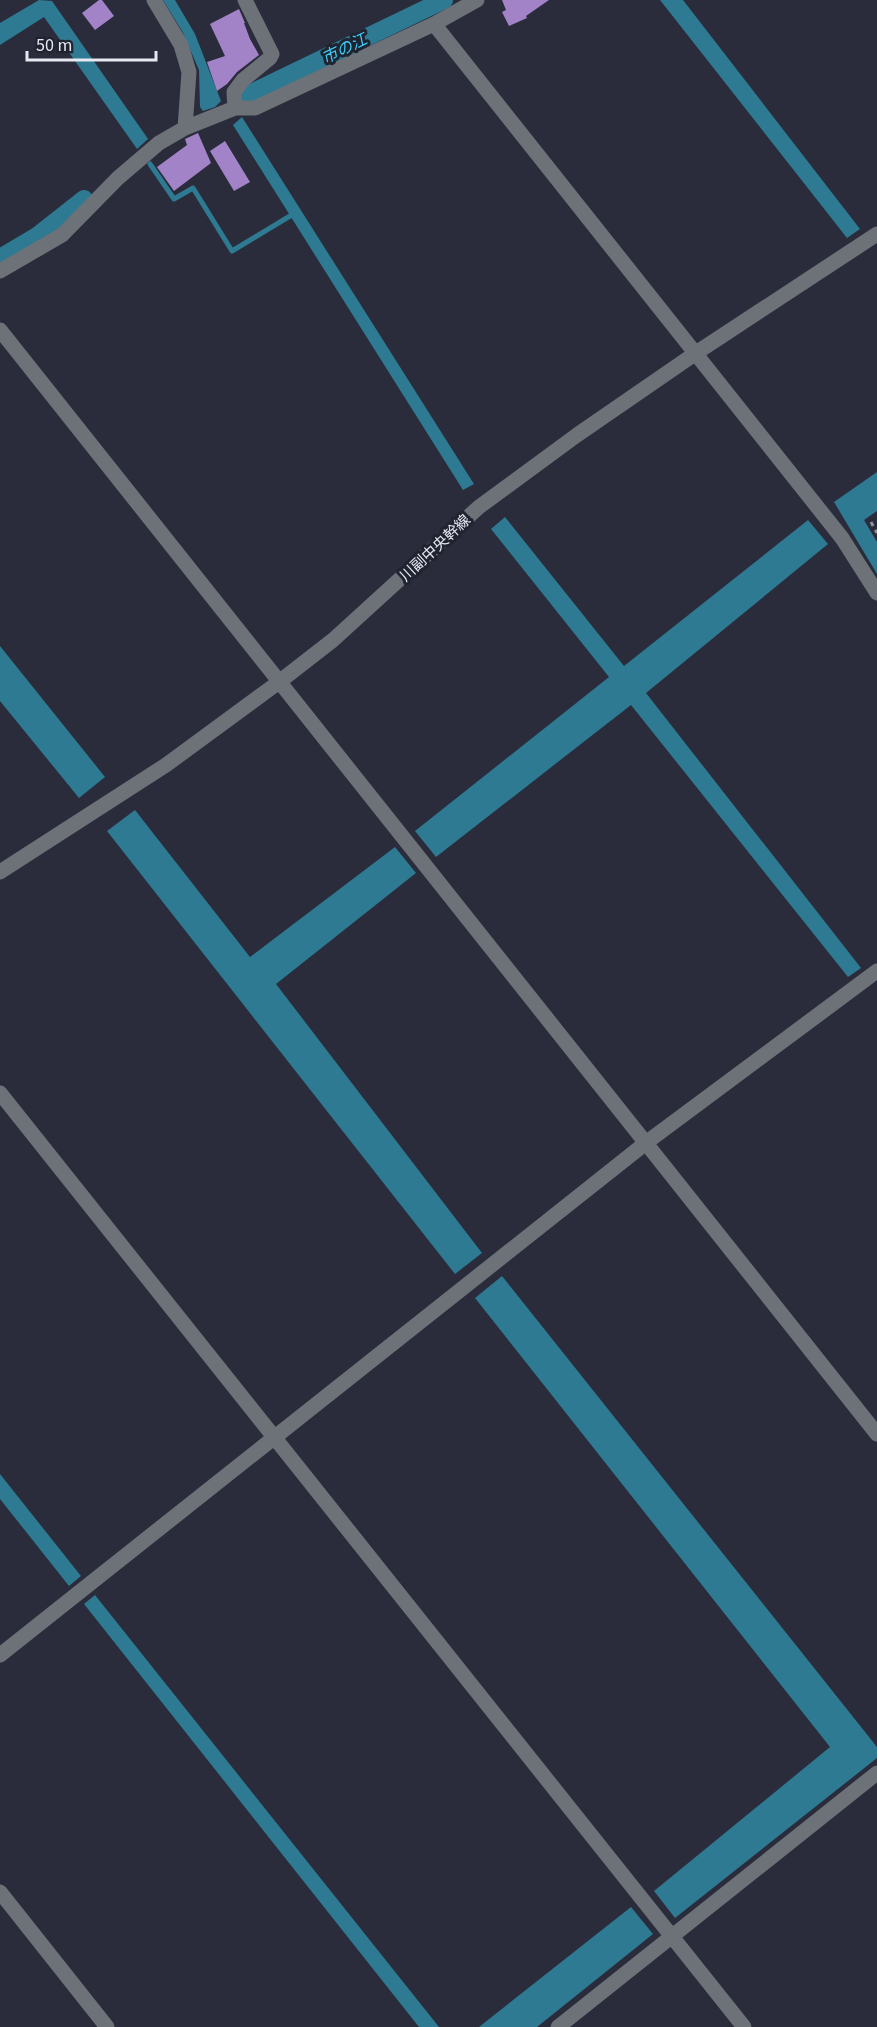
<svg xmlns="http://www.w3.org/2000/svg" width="877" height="2027" font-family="'Source Sans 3','Noto Sans JP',sans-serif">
<rect width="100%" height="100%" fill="#2a2c3b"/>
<path fill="#2d7a92" d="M39,0L52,1L146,136L148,139L137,149L44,17L0,45V23Z
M163,0H175L195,34L221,101L215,107L203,111L200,107L199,70L182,31Z
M660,0H683L860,229L847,238Z
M242,117L474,484L463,490L233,125Z
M877,472V511L864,520L877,542V574L834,502Z
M505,517L624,666L808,520L828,544L646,693L861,968L848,977L631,705L436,857L415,831L609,677L491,529Z
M0,646L105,777L79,798L0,701Z
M135,810L250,957L395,847L416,873L276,984L482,1253L455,1274L107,831Z
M502,1276L877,1747V1758L675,1918L654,1891L830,1747L475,1298Z
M0,1474L81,1576L69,1586L0,1499Z
M95,1595L439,2027H419L84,1604Z
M631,1907L653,1934L537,2027H479Z"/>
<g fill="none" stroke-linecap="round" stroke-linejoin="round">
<path stroke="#2d7a92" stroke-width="5" d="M150,164L174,199L193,188L232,251L290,216"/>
<path stroke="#2d7a92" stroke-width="18" d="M245,96L444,0
M0,258L37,236L84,199"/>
</g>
<path fill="#a283c7" d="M99,0H102L114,16L95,30L82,13Z
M502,0H549L526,16L527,18L509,26L502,12L506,10Z
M239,9L245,23H244L250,39L259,55L237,72L227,84L217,91L207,62L225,56L210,24Z
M198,133L211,163L174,191L157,167L187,145L185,139Z
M225,141L250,182L234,191L210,151Z"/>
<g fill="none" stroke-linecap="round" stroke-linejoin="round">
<path stroke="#8e909c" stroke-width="3" stroke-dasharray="4.5 4.5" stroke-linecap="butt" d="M871,522L877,533"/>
<path stroke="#6c7278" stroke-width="15" d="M154,0L181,45L189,72L185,128
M434,24L842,538L877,593
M235,108L234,92L243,80L270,58L272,54L245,0
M0,271L62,235L118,178L159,143L185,128L235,108H255L434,24L477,0
M0,330L877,1434
M0,872L166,765L279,682L333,640L479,507L577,435L696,353L877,234
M0,1093L744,2027
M0,1655L647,1142L877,971
M0,1892L107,2027
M558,2027L877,1773"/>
</g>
<g text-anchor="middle" stroke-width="6" stroke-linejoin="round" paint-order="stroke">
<g font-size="15" fill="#e6e8f2" stroke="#202330">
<text transform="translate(435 548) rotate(-43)" y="5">川副中央幹線</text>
</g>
<g font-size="16" font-style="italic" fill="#3cd0fb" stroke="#202330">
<text transform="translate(344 48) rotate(-26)" y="6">市の江</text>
</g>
</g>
<path d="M27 51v9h129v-9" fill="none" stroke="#e6e8f2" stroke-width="3"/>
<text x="36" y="51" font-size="18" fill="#e6e8f2" stroke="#202330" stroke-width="4.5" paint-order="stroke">50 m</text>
</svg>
